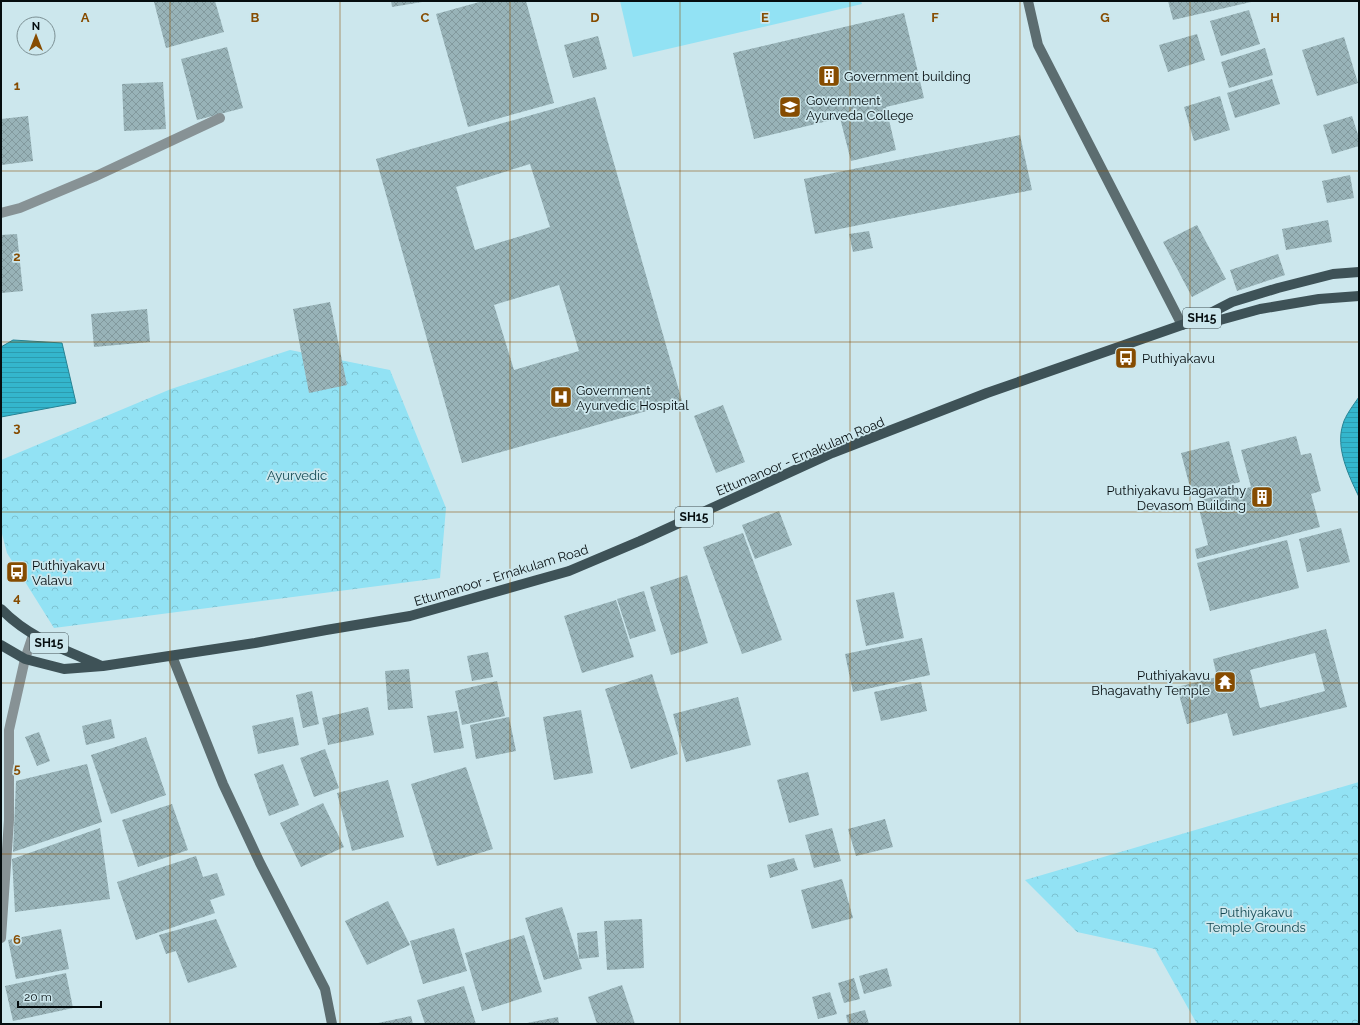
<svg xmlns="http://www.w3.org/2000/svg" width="1360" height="1025" font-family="Raleway,sans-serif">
<defs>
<pattern id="forest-crowns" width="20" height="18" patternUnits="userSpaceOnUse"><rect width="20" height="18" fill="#92e2f4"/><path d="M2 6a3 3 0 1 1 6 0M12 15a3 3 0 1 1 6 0" fill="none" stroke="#7cc1d0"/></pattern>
<pattern id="water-rules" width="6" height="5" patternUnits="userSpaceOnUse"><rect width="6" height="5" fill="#34b6cd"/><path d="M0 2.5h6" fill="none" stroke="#2c9baf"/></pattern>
<pattern id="building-cross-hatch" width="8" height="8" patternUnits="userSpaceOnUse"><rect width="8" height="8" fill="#98b3b8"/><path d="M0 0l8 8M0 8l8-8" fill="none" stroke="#82999d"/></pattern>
</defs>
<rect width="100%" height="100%" fill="#cce7ed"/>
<path fill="#92e2f4" d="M620,1H861L862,4L633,57Z"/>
<path fill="url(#forest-crowns)" d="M290,350L390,370L446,508L440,578L54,628L7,553L1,530V460L171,389Z
M1359,782V1024H1197L1155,949L1077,932L1025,880Z"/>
<path fill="url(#water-rules)" stroke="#268394" d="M13,340L62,343L76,403L1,417V347Z
M1359,397V497C1349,476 1335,448 1343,424C1345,416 1354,404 1359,397Z"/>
<path fill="url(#building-cross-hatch)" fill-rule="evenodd" d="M159,1H215L224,32L166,48L154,2Z
M391,1H422V2L392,7Z
M483,1H526L554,103L468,127L436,14Z
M1168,1H1251V2L1173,20Z
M1249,10L1260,44L1221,56L1210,21Z
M904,13L924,98L886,107L896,150L851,161L840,118L754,139L733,53Z
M1197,34L1205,60L1168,72L1159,45Z
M598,36L607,69L573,78L564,45Z
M1344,37L1358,83L1317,96L1302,50Z
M227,47L243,108L197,120L181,59Z
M1265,48L1273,75L1229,88L1221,62Z
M1272,79L1280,104L1235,118L1227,93Z
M163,82L166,129L124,131L122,84Z
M1220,96L1230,130L1194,141L1184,107Z
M595,97L682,401L462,463L376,159ZM530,164L550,227L475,250L456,187ZM559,285L579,351L514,370L494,305Z
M28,116L33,161L1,165V119Z
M1352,116L1359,138V146L1332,154L1323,125Z
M1020,135L1032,190L815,234L804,179Z
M1350,175L1354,198L1327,203L1322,181Z
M1328,220L1332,242L1286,250L1282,229Z
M1197,225L1226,279L1192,297L1163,242Z
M869,231L873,248L853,252L849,234Z
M17,234L23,291L1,293V235Z
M1278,254L1285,275L1237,291L1230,270Z
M330,302L347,385L309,393L293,309Z
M147,309L150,342L94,347L91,314Z
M723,405L745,462L716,473L694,416Z
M1296,436L1301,455L1311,453L1321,491L1311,494L1320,527L1197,559L1195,549L1208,545L1197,501L1251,487L1241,450Z
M1229,441L1240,482L1192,495L1181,453Z
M779,511L792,545L755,559L742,525Z
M1341,528L1350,562L1307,572L1299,539Z
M743,533L782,640L742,654L703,547Z
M1287,540L1299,588L1210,611L1197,563Z
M687,575L708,643L671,655L650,587Z
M644,591L656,631L630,639L617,599Z
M894,592L904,638L866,646L856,600Z
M616,600L634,657L582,673L564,616Z
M1326,629L1347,707L1233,736L1227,713L1187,724L1177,687L1217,677L1213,659ZM1315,653L1325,691L1260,708L1250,670Z
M922,638L930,675L853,692L845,654Z
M488,652L493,677L472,681L467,656Z
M409,669L413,708L388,710L385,671Z
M652,674L678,754L631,769L605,689Z
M497,681L505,716L462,725L455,691Z
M921,682L927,711L881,721L874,692Z
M312,691L319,724L303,728L296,695Z
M738,697L751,745L686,762L673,714Z
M368,707L374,735L328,745L322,718Z
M581,710L593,773L554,780L543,717Z
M457,711L464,748L434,753L427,716Z
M293,717L299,745L258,754L252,726Z
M509,717L516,751L476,759L470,725Z
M111,719L115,738L86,745L82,726Z
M39,732L50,761L37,766L25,737Z
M146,737L166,795L111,814L91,755Z
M325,749L339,788L314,797L300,758Z
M87,764L102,822L13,852L16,781Z
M283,764L299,805L269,816L254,774Z
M466,767L493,849L437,866L411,784Z
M808,772L819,815L789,823L777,780Z
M388,780L404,837L352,851L337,793Z
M323,803L344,847L301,867L280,823Z
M172,804L188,850L138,867L122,820Z
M885,819L893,847L856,856L848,829Z
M100,828L110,899L15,912L12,859Z
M832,828L841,861L814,868L805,835Z
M196,856L203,877L217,873L225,895L210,900L215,913L136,940L117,882Z
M794,858L798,870L770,878L767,865Z
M842,879L853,918L812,929L801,890Z
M388,901L410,945L367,965L345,921Z
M562,907L582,969L544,980L525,918Z
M216,919L237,967L188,983L176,951L166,954L159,935Z
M642,919L644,968L607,970L604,921Z
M454,928L467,971L423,984L410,941Z
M61,929L69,969L16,979L8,940Z
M597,931L599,957L579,959L577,933Z
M524,935L542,992L482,1011L465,953Z
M887,968L892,986L864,994L859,976Z
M66,973L73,1008L13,1021L5,986Z
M854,978L860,999L844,1003L838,983Z
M622,985L635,1024H597L588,997Z
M464,986L476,1024H425L417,1000Z
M830,992L837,1014L818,1019L812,997Z
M865,1010L869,1024H848L846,1015Z
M411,1016L413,1024H378V1023Z
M558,1017L559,1024H527V1023Z"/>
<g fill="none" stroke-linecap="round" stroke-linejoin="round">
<path stroke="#879295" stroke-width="10" d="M1,213L20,208L94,177L220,118
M1,938L9,820V730L25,659L33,635"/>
<path stroke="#5c6d70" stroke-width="10" d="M1028,1L1038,45L1182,325
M172,656L223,784L260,863L325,989L332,1024"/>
<path stroke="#3e5257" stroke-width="10" d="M1359,272L1333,274L1278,288L1232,302L1199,319L1220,320L1260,309L1319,299L1359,296
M1,609C29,638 65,650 102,666
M1,645L25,659L64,669L103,666L255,643L326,630L410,616L569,571L640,541L832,453L987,393L1199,319"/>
</g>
<path fill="none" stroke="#864c01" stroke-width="1" stroke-opacity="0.55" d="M170,1V1024M340,1V1024M510,1V1024M680,1V1024M850,1V1024M1020,1V1024M1190,1V1024M1,171H1359M1,342H1359M1,512H1359M1,683H1359M1,854H1359"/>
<defs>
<g id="building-square" transform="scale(1.15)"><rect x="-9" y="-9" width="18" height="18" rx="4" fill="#864c01" stroke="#cce7ed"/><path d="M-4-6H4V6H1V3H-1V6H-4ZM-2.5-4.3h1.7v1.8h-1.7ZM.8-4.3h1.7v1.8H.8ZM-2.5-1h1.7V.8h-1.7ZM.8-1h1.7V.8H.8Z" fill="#fff"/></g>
<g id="university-square" transform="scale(1.15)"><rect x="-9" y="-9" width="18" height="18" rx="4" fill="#864c01" stroke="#cce7ed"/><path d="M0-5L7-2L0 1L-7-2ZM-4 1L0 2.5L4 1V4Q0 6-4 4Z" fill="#fff"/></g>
<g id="bus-square" transform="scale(1.15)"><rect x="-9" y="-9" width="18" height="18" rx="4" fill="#864c01" stroke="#cce7ed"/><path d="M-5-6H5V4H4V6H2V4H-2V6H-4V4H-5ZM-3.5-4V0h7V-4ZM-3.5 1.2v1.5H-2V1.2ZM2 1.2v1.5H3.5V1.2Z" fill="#fff"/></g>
<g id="hospital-square" transform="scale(1.15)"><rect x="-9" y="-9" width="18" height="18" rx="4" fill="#864c01" stroke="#cce7ed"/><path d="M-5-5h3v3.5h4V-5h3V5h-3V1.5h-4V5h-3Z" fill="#fff"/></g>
<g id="temple-square" transform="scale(1.15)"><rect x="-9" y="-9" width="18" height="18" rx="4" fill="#864c01" stroke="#cce7ed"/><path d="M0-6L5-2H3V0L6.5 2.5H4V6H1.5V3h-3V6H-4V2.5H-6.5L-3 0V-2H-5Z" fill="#fff"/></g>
</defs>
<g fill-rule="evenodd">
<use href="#building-square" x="829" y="76"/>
<use href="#university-square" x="790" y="107"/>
<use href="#bus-square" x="1126" y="358"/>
<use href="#hospital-square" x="561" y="397"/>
<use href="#building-square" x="1262" y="497"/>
<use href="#bus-square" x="17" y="572"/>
<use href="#temple-square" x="1225" y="682"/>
</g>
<g text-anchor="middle" stroke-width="3.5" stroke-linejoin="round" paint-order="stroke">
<g fill="#cce7ed" stroke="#414e52" stroke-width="1">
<rect x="1183" y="308" width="38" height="20" rx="3"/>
<rect x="675" y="507" width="38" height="20" rx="3"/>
<rect x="30" y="633" width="38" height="20" rx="3"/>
</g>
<g font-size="12" font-weight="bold" fill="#050d0f">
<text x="1202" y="322">SH15</text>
<text x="694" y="521">SH15</text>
<text x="49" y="647">SH15</text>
</g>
<g font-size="13" fill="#050d0f" stroke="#cce7ed" text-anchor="start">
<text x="844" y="81">Government building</text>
<text x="806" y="105">Government<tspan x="806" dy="15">Ayurveda College</tspan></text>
<text x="1142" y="363">Puthiyakavu</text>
<text x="576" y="395">Government<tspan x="576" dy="15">Ayurvedic Hospital</tspan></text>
<text x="1246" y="495" text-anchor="end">Puthiyakavu Bagavathy<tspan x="1246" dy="15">Devasom Building</tspan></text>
<text x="32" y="570">Puthiyakavu<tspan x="32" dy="15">Valavu</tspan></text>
<text x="1210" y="680" text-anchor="end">Puthiyakavu<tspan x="1210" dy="15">Bhagavathy Temple</tspan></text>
</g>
<g font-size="13" fill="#050d0f" stroke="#cce7ed">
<text transform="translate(800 456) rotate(-23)" y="5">Ettumanoor - Ernakulam Road</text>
<text transform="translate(501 575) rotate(-17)" y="5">Ettumanoor - Ernakulam Road</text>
</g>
<g font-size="13" fill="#144a54" stroke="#cce7ed">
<text x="297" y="480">Ayurvedic</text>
<text x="1256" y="917">Puthiyakavu<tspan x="1256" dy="15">Temple Grounds</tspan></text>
</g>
</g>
<g font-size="13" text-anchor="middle" font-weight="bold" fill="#864c01" stroke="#cce7ed" stroke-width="3.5" stroke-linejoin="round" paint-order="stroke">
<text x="85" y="22">A</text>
<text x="255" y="22">B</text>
<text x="425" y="22">C</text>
<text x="595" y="22">D</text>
<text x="765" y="22">E</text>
<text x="935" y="22">F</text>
<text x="1105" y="22">G</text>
<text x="1275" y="22">H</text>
<text x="17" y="90">1</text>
<text x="17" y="261">2</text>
<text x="17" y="432">3</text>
<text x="17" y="602">4</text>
<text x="17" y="773">5</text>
<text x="17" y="944">6</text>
</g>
<rect width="1360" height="1025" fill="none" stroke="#050d0f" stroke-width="4"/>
<g transform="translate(36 36)"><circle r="19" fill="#cce7ed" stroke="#7c9094"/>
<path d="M0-3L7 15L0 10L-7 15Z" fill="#864c01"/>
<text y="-6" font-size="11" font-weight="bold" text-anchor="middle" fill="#050d0f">N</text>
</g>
<path d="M18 1001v6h83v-6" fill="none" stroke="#050d0f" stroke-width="2"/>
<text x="24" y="1001" font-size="12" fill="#050d0f" stroke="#cce7ed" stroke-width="3" paint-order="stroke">20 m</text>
</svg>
